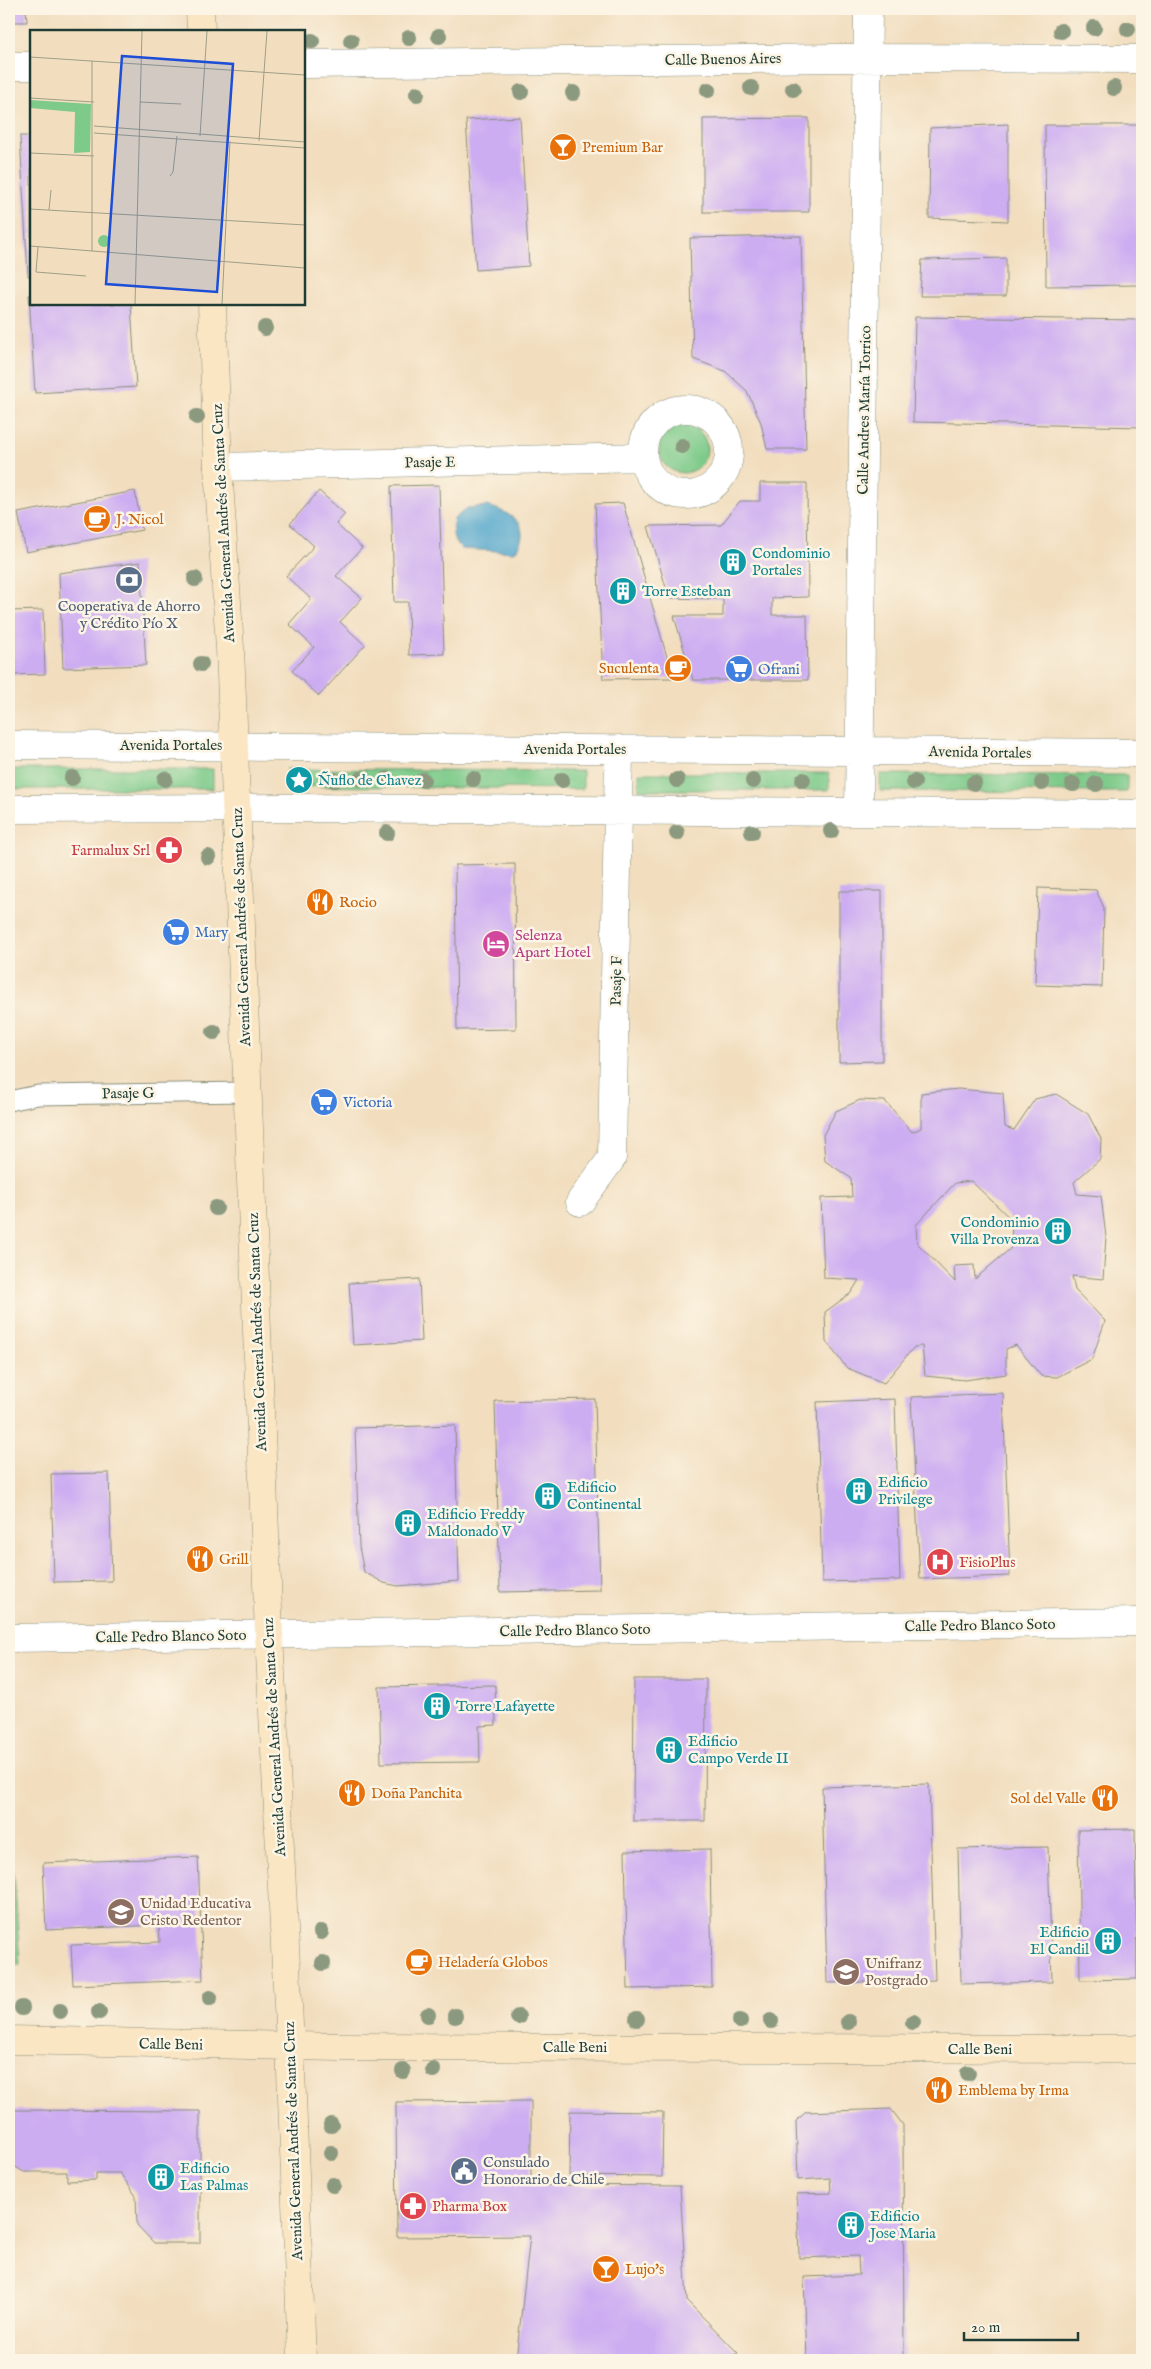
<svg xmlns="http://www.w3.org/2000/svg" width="1151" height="2369" font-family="'IM FELL English',serif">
<rect width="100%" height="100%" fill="#fcf5e5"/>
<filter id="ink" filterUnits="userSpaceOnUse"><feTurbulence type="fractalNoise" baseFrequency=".02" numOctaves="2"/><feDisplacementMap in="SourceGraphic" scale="10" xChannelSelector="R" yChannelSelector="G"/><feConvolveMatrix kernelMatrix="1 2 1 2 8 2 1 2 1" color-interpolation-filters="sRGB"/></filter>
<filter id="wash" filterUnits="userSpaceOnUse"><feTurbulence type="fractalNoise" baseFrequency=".0096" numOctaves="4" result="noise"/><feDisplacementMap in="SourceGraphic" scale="20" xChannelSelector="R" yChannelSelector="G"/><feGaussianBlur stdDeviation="1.12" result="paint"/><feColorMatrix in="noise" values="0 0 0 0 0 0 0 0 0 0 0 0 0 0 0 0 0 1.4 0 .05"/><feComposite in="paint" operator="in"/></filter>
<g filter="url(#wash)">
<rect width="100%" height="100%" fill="#f2debf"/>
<path fill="#7dca8a" stroke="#4e845f" d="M659 449a24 24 0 1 1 48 0a24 24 0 1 1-48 0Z
M9,769H213V789H9Z
M286,769L583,771V789L286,786L289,785V770Z
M639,773H829V790H639Z
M880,774L1127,775V792L880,791Z
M9,1872H14L20,1965L9,1966Z"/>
<path fill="#50a5cc" stroke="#387180" d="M488,506C511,513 534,526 515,552L462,549C452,540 451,532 454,519L467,508Z"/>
<g id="blocks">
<path fill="#cdadf2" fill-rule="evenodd" d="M9,9H26L27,22H9Z
M520,117L529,266L476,270L466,120Z
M809,118V212H703V119Z
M1008,124V221L929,218L930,128Z
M1045,125H1142V285L1046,286Z
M20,136H31V276H28Z
M801,236L806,449H767L761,423L747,391L725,371L693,359L690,238Z
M1006,258V296H920L922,260Z
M29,295H31V304H131L136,387L35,393Z
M915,317L1142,320V427L913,422Z
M760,483H807L808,597L772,598V615H807L808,680H693L674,616H723V599L669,598L648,526L721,525L740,501H760Z
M439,485L444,654L409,655L408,602H394L391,486Z
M135,491L142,530L26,552L18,513Z
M319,491L345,514L336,524L362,548L336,576L362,598L340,622L365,645L319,696L292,671L314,647L289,624L311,599L286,576L314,546L290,524Z
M623,503L673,678L603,679L595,504Z
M140,562L146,665L63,668L59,573Z
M43,610L45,674L9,675V611Z
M515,864L516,1029L457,1030L455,865Z
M1038,888L1096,890L1104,908L1102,987L1035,985Z
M839,891H882V1061L839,1062Z
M958,1089L1003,1093L1005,1127L1014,1130L1035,1099L1056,1094L1088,1114L1101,1139L1100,1159L1074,1182L1077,1194L1101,1196L1106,1237L1103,1279L1072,1276L1075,1290L1105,1321L1092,1359L1057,1377L1041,1376L1016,1345L1006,1349V1374L965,1380L925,1376L922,1346L914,1347L884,1383L847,1368L826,1342L825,1312L851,1293L859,1280L824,1278L821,1198L852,1197L851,1178L825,1161L823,1135L836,1111L860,1100L885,1101L912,1132L921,1128V1093ZM971,1181L1012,1220L1011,1248L975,1279L974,1265L954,1266L955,1282L917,1243L916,1225L955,1183Z
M419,1279L422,1341L353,1345L349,1283Z
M1003,1393L1010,1576L920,1579L911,1397Z
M595,1399L600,1590L500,1592L495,1401Z
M895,1399L900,1580L822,1582L817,1402Z
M455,1425L459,1581L398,1586L384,1583L364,1572L359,1547L355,1428Z
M109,1473L112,1581L54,1582L51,1474Z
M634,1679H706L705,1821H633Z
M495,1685L496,1725L479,1726L480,1762L381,1763L379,1687Z
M929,1784L935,1980L827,1983L822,1787Z
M1135,1829L1137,1979L1080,1980L1078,1830Z
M1048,1847L1052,1982L961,1984L958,1849Z
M710,1849L712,1987L628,1989L625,1851Z
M198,1857L203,1980L73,1985L71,1945L160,1942L159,1925L46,1930L43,1863Z
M531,2101V2185L680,2186L687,2301L738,2353L725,2360H516L530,2236L397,2237L396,2102Z
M891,2109L903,2125L904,2360H807L804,2277L859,2275L858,2256L799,2258L797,2194L831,2193L830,2178L798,2180L796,2121L806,2112Z
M9,2110L200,2111V2243H154L137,2225L136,2196L120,2173H96V2180L67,2181V2172H24L9,2163Z
M570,2111L663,2112L662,2177L569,2176Z"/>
</g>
</g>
<g filter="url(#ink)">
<use href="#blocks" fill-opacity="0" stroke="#888e7a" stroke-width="1"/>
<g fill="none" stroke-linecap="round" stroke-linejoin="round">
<g stroke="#888e7a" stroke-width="21">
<path id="lane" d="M9,1101L38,1095L248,1092"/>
</g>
<g stroke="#888e7a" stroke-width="29">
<path id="street" d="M304,64L837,58L1142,59
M9,66H31
M643 452a43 43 0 1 1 86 0a43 43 0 1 1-86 0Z
M218,467L643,457
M9,745L1142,753
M9,809L286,808L1142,814
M859,811L868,9
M580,1202L612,1158L619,749
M9,1638L1142,1622"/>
</g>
<g stroke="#888e7a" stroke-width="29">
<path id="secondary" d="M200,9L201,31
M212,304L218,467L230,648L269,1634L290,2044L302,2360
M9,2040L340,2047L1142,2049"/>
</g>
<use href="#lane" stroke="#fff" stroke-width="19"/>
<use href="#street" stroke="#fff" stroke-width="28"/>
<use href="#secondary" stroke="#fbe6c4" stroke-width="28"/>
</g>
<g fill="#8b997f">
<circle cx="1094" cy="28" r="8"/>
<circle cx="1128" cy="29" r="8"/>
<circle cx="1061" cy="31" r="8"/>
<circle cx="439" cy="36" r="8"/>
<circle cx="409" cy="38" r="8"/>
<circle cx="312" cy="41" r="8"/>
<circle cx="351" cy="41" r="8"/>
<circle cx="751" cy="88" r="8"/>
<circle cx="1114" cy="88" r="8"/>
<circle cx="793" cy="89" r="8"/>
<circle cx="708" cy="90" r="8"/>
<circle cx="521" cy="92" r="8"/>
<circle cx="573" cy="93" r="8"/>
<circle cx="417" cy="94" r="8"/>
<circle cx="265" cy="328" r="8"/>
<circle cx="197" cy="417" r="8"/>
<circle cx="682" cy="446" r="8"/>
<circle cx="195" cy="579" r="8"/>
<circle cx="201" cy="664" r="8"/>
<circle cx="72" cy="778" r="8"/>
<circle cx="165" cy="779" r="8"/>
<circle cx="361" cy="779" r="8"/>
<circle cx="387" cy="779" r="8"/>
<circle cx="473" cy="779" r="8"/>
<circle cx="334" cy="780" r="8"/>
<circle cx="423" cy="780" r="8"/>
<circle cx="562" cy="780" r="8"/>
<circle cx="677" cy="780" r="8"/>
<circle cx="803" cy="780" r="8"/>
<circle cx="753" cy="781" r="8"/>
<circle cx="914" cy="782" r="8"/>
<circle cx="974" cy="783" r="8"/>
<circle cx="1042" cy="783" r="8"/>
<circle cx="1073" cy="784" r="8"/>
<circle cx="1096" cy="784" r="8"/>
<circle cx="831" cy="831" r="8"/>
<circle cx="752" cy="832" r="8"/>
<circle cx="387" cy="833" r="8"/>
<circle cx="677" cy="833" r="8"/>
<circle cx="208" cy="857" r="8"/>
<circle cx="214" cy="1032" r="8"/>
<circle cx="216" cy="1208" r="8"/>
<circle cx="321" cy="1932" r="8"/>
<circle cx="323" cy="1963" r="8"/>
<circle cx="210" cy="1998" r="8"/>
<circle cx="22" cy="2008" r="8"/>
<circle cx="60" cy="2011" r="8"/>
<circle cx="99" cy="2012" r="8"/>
<circle cx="428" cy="2015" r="8"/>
<circle cx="455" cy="2016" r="8"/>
<circle cx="518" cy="2017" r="8"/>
<circle cx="637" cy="2019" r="8"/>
<circle cx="740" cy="2021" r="8"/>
<circle cx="771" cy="2021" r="8"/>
<circle cx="848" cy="2022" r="8"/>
<circle cx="913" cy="2022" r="8"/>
<circle cx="433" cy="2070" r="8"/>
<circle cx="403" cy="2071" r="8"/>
<circle cx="968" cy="2073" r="8"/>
<circle cx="331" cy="2125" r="8"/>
<circle cx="331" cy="2153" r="8"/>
<circle cx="333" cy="2185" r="8"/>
</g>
</g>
<defs>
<g id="bar-disc" transform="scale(1.4375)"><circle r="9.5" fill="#e8710a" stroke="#fcf5e5"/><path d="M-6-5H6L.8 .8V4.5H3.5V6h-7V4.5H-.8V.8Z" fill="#fff"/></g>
<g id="cafe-disc" transform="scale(1.4375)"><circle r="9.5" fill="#e8710a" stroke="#fcf5e5"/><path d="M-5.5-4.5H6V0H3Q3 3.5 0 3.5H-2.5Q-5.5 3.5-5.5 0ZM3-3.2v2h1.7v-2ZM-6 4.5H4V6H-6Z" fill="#fff"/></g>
<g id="building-disc" transform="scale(1.4375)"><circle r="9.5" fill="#0f9aa8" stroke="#fcf5e5"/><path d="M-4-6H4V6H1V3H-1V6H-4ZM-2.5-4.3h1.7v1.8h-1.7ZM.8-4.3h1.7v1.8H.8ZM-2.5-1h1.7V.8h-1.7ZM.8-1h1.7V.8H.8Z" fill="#fff"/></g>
<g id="bank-disc" transform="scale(1.4375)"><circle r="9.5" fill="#5c6f8a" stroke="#fcf5e5"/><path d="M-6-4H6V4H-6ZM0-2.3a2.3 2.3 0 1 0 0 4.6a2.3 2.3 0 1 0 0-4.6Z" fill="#fff"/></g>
<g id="supermarket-disc" transform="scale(1.4375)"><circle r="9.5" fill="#3f7fe0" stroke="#fcf5e5"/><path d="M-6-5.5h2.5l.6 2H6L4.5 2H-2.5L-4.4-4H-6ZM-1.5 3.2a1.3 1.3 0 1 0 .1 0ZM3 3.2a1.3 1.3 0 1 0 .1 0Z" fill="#fff"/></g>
<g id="sight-disc" transform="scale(1.4375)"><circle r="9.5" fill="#0f9aa8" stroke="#fcf5e5"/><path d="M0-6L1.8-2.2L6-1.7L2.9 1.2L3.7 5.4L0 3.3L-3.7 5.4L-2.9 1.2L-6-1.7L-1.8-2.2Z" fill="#fff"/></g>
<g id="pharmacy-disc" transform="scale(1.4375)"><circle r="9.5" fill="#e0444e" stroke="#fcf5e5"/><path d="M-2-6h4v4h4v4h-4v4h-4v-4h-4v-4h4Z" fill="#fff"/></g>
<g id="restaurant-disc" transform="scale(1.4375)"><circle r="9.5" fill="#e8710a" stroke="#fcf5e5"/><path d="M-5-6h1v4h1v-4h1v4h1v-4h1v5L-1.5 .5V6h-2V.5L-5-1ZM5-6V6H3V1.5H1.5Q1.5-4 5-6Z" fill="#fff"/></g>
<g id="hotel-disc" transform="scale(1.4375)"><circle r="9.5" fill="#d1479c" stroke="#fcf5e5"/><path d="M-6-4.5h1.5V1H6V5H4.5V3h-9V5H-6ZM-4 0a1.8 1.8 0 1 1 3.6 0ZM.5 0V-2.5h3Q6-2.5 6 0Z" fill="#fff"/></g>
<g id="hospital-disc" transform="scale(1.4375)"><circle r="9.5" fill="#e0444e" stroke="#fcf5e5"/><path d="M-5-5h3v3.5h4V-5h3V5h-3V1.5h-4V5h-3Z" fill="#fff"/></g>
<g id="school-disc" transform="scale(1.4375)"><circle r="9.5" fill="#8d6e63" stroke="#fcf5e5"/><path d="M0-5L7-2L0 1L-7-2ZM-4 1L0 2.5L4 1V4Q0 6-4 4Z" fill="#fff"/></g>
<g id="university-disc" transform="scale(1.4375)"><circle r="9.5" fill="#8d6e63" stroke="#fcf5e5"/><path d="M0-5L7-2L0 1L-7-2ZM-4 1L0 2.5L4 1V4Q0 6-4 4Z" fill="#fff"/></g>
<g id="civic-disc" transform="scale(1.4375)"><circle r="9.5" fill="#5c6f8a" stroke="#fcf5e5"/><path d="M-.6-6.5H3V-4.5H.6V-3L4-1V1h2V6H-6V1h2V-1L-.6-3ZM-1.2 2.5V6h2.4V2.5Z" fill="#fff"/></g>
</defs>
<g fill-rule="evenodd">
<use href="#bar-disc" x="563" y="147"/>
<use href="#cafe-disc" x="97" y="519"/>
<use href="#building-disc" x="733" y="562"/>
<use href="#bank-disc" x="129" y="580"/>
<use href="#building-disc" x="623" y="591"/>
<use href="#cafe-disc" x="678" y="668"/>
<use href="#supermarket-disc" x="739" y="669"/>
<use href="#sight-disc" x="299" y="780"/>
<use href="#pharmacy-disc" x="169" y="850"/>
<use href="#restaurant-disc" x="320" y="902"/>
<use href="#supermarket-disc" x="176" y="932"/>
<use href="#hotel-disc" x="496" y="944"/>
<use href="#supermarket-disc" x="324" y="1102"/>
<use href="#building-disc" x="1058" y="1231"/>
<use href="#building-disc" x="859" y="1491"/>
<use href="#building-disc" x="548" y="1496"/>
<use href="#building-disc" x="408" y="1523"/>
<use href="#restaurant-disc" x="200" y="1559"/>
<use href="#hospital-disc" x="940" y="1562"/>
<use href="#building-disc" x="437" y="1706"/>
<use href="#building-disc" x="669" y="1750"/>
<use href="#restaurant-disc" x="352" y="1793"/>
<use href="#restaurant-disc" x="1105" y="1798"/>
<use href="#school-disc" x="121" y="1912"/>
<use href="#building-disc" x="1108" y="1941"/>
<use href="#cafe-disc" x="419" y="1962"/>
<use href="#university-disc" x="846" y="1972"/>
<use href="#restaurant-disc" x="939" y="2090"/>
<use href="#civic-disc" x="464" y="2171"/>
<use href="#building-disc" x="161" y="2177"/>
<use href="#pharmacy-disc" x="413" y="2206"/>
<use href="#building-disc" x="851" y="2225"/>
<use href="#bar-disc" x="606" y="2269"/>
</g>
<g text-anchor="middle" stroke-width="5" stroke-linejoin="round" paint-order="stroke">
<g font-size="15" fill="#1f3d34" stroke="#fcf5e5">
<text transform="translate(723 59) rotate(-1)" y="5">Calle Buenos Aires</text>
<text transform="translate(864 410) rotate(-89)" y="5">Calle Andres María Torrico</text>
<text transform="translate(430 462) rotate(-1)" y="5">Pasaje E</text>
<text transform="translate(223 523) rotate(-93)" y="5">Avenida General Andrés de Santa Cruz</text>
<text x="171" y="750">Avenida Portales</text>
<text x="575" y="754">Avenida Portales</text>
<text transform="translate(980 752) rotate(1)" y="5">Avenida Portales</text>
<text transform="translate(241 927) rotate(-92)" y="5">Avenida General Andrés de Santa Cruz</text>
<text transform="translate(616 981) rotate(-89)" y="5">Pasaje F</text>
<text transform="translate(128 1093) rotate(-1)" y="5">Pasaje G</text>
<text transform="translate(257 1332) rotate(-92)" y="5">Avenida General Andrés de Santa Cruz</text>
<text transform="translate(980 1625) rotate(-1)" y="5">Calle Pedro Blanco Soto</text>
<text transform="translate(575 1630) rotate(-1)" y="5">Calle Pedro Blanco Soto</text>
<text transform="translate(171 1636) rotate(-1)" y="5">Calle Pedro Blanco Soto</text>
<text transform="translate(274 1737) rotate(-93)" y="5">Avenida General Andrés de Santa Cruz</text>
<text transform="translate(171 2044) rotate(1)" y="5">Calle Beni</text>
<text x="575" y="2052">Calle Beni</text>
<text x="980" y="2054">Calle Beni</text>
<text transform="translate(293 2141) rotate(-92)" y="5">Avenida General Andrés de Santa Cruz</text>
</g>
<g font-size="15" fill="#c56008" stroke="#fcf5e5" text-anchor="start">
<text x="582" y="152">Premium Bar</text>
<text x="116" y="524">J. Nicol</text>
<text x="659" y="673" text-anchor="end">Suculenta</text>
<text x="339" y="907">Rocio</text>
<text x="219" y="1564">Grill</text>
<text x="371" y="1798">Doña Panchita</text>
<text x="1086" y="1803" text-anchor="end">Sol del Valle</text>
<text x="438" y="1967">Heladería Globos</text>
<text x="958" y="2095">Emblema by Irma</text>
<text x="625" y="2274">Lujo's</text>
</g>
<g font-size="15" fill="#0d838f" stroke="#fcf5e5" text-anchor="start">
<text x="752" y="558">Condominio<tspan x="752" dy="17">Portales</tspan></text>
<text x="642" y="596">Torre Esteban</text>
<text x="318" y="785">Ñuflo de Chavez</text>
<text x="1039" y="1227" text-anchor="end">Condominio<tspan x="1039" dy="17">Villa Provenza</tspan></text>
<text x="878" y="1487">Edificio<tspan x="878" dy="17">Privilege</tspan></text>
<text x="567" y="1492">Edificio<tspan x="567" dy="17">Continental</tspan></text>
<text x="427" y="1519">Edificio Freddy<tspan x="427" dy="17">Maldonado V</tspan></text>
<text x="456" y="1711">Torre Lafayette</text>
<text x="688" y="1746">Edificio<tspan x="688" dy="17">Campo Verde II</tspan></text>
<text x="1089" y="1937" text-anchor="end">Edificio<tspan x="1089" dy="17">El Candil</tspan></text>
<text x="180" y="2173">Edificio<tspan x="180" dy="17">Las Palmas</tspan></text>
<text x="870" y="2221">Edificio<tspan x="870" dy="17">Jose Maria</tspan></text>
</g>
<g font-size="15" fill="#4e5e75" stroke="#fcf5e5">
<text x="129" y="611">Cooperativa de Ahorro<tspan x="129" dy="17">y Crédito Pío X</tspan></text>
<text x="483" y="2167" text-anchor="start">Consulado<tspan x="483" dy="17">Honorario de Chile</tspan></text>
</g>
<g font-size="15" fill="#366cbe" stroke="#fcf5e5" text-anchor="start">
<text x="758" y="674">Ofrani</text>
<text x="195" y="937">Mary</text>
<text x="343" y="1107">Victoria</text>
</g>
<g font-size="15" fill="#be3a42" stroke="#fcf5e5" text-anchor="start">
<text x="150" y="855" text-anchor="end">Farmalux Srl</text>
<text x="959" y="1567">FisioPlus</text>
<text x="432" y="2211">Pharma Box</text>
</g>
<g font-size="15" fill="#b23c85" stroke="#fcf5e5" text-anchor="start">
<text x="515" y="940">Selenza<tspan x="515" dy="17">Apart Hotel</tspan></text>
</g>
<g font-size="15" fill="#785e54" stroke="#fcf5e5" text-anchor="start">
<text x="140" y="1908">Unidad Educativa<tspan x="140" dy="17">Cristo Redentor</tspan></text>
<text x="865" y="1968">Unifranz<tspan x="865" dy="17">Postgrado</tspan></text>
</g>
</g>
<g transform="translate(30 30)">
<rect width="275" height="275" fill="#f2debf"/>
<path d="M0,70L61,74L60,122L44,123L45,82L0,78ZM68 211a6 6 0 1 1 12 0a6 6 0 1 1-12 0Z" fill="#7dca8a"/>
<path fill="none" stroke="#9e9e87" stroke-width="1" d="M0,27L275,45M62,31V221M0,68L64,72M110,72L151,74M64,96L275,112M64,103L275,118M170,106L177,1M229,111L237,1M0,123L64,126M140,146L143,142L147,106M0,179L275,195M19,180L21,160M0,216L275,238M8,217L6,242L56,246M105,274L112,1M192,274L200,111"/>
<path fill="#1d4ed8" fill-opacity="0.15" stroke="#1d4ed8" stroke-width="2.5" d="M92,26L203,34L187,262L76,254Z"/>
<rect width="275" height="275" fill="none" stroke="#1f3d34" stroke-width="2.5"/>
</g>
<rect width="1151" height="2369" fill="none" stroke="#fcf5e5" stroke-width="30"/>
<path d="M964 2332v8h114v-8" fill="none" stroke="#1f3d34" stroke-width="2.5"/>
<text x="971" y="2332" font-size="15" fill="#1f3d34" stroke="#fcf5e5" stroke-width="4" paint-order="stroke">20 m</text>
</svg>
